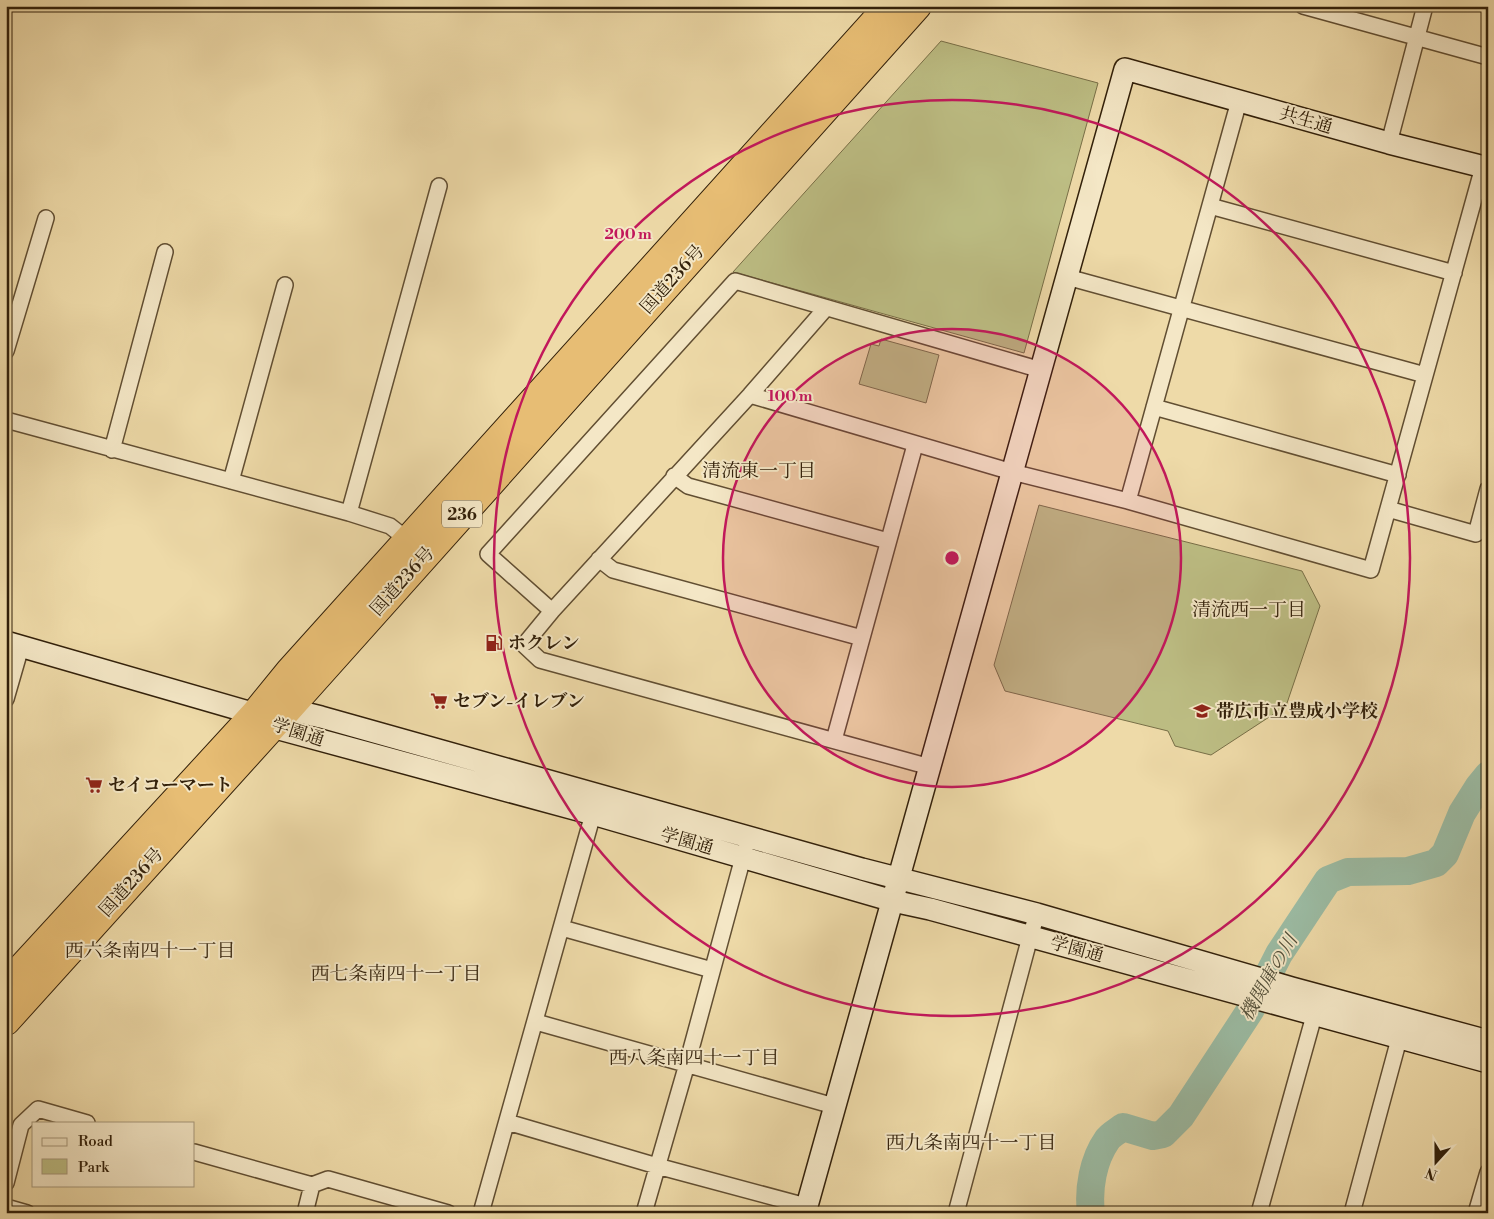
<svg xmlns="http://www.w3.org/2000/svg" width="1494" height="1219" font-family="'Libre Bodoni','Noto Serif JP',serif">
<rect width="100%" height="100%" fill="#eedaa8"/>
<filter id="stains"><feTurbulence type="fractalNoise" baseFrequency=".004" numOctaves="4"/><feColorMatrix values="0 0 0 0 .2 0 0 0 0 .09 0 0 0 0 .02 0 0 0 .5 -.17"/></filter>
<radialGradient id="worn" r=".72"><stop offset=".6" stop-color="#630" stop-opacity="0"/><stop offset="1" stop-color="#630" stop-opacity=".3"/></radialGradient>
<path fill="#bdbe84" stroke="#786f47" d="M941,41L1098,83L1024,353L733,272Z
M881,339L939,355L926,403L859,384L871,344L879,346Z
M1039,505L1302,571L1320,606L1286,706L1211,755L1175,746L1168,731L1005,691L994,665Z"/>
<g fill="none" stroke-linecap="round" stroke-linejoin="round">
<path stroke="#9bbba3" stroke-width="28" d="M1091,1213C1088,1189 1093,1160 1107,1140C1110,1135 1118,1131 1123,1127L1153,1136L1163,1134L1181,1116L1251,1009L1279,954L1328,880L1348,872L1408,871L1436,863L1445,854L1462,813L1479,786L1488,775"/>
<g stroke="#614e32" stroke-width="18">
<path id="street" d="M1303,6L1488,57
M1389,143L1425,6
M1210,206L1454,273
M1067,277L1425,375
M826,308L750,395L552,611L524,645L540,660L930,767
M6,351L46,218
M750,395L1012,472L1128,501L1371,570L1483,167
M1154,407L1398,475
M6,420L349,513L390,526L413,544
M112,450L165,252
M674,476L688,486L888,541
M231,481L285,285
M1128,501L1239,101
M1388,509L1476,534L1488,489
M349,513L439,186
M599,559L613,570L862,638
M552,611L488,554L735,281L1041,370
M6,699L21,647
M834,740L915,445
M562,928L712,970
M536,1022L834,1106
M507,1122L657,1166L806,1206
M194,1152L312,1185L328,1179L448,1213
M6,1183L21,1125L38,1109L87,1123
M6,1207L27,1213
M305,1213L312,1185
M481,1213L593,814
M644,1213L687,1064L745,850
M956,1213L1030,937L1037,914
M1259,1213L1317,1005
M1352,1213L1402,1028
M1476,1213L1488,1172"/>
</g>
<g stroke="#32200a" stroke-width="24">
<path id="secondary" d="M6,642L255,714L272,727L593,814L893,901L930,909L1488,1062
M276,711L288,709L321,717L862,869L1037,914L1292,988L1488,1041
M805,1213L1125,69L1389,143L1488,168"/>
</g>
<g stroke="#32200a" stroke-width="30">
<path id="highway" d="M6,985L255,714L290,671L889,6
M6,1021L288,709L917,6"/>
</g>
<use href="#street" stroke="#f4e7c6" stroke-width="15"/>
<use href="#secondary" stroke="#f4e7c6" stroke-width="21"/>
<use href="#highway" stroke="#e7bd74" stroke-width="28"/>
</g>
<circle cx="952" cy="558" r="229" fill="#c2185b" fill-opacity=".12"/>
<g fill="none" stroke="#c2185b" stroke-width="2.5">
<circle cx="952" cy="558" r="229"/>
<circle cx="952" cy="558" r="458"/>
</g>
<defs>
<g id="fuel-bare" transform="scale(1.35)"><path d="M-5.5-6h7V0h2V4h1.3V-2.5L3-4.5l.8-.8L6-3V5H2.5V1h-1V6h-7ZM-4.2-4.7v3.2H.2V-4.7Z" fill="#8f2418" stroke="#f4e7c6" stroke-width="2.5" paint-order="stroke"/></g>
<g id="supermarket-bare" transform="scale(1.35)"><path d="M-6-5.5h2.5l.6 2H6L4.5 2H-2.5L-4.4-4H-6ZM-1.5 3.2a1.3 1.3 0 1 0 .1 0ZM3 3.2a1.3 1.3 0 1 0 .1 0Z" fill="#8f2418" stroke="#f4e7c6" stroke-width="2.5" paint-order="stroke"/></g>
<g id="school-bare" transform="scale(1.35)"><path d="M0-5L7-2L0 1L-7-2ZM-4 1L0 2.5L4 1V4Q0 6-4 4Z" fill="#8f2418" stroke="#f4e7c6" stroke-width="2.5" paint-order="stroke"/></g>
</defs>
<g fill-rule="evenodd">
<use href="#fuel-bare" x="494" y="643"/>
<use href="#supermarket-bare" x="439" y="701"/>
<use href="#school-bare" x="1202" y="711"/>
<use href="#supermarket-bare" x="94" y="785"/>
</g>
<g text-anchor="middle" stroke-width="4" stroke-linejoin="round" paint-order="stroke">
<rect fill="#f4e7c6" stroke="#6c5c42" stroke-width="1" x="442" y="500.5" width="40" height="27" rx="4"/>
<g font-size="16" font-weight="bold" fill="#32200a">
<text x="462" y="520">236</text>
</g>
<g font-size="18" fill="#32200a" stroke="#f4e7c6">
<text transform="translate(1306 120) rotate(16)" y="6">共生通</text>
<text transform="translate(672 279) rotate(-48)" y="6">国道236号</text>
<text transform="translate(402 581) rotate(-48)" y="6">国道236号</text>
<text transform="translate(298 732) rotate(18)" y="6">学園通</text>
<text transform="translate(687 841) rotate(16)" y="6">学園通</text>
<text transform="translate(131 882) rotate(-48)" y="6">国道236号</text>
<text transform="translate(1077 949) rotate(15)" y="6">学園通</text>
</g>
<g font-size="18" font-weight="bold" fill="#32200a" stroke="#f4e7c6" text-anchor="start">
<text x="508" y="649">ホクレン</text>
<text x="453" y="707">セブン-イレブン</text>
<text x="1216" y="717">帯広市立豊成小学校</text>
<text x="108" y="791">セイコーマート</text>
</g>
<g font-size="19" fill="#32200a" stroke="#f4e7c6">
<text x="759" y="477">清流東一丁目</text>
<text x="1249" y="616">清流西一丁目</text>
<text x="150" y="957">西六条南四十一丁目</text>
<text x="396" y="980">西七条南四十一丁目</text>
<text x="694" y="1064">西八条南四十一丁目</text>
<text x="971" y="1149">西九条南四十一丁目</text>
</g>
<g font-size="19" font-style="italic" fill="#524e38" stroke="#f4e7c6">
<text transform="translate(1268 977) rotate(-60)" y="7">機関庫の川</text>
</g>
</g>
<circle cx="952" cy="558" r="8" fill="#c2185b" stroke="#f4e7c6" stroke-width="2.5"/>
<g font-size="15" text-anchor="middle" font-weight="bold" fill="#c2185b" stroke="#f4e7c6" stroke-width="4" stroke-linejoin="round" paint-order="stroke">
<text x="628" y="239">200 m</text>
<text x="790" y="401">100 m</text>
</g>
<rect width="1494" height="1219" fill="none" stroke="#eedaa8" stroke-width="25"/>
<rect x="8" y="8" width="1479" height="1204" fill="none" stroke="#32200a" stroke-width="2.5"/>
<rect x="12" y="12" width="1469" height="1194" fill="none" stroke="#32200a"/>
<rect x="32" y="1122" width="162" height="65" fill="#f4e7c6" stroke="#a6977b"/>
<rect x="42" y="1138" width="25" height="8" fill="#f4e7c6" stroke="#a6977b"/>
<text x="78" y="1146" font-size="15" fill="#32200a">Road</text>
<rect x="42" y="1159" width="25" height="15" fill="#bdbe84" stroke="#a6977b"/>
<text x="78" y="1172" font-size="15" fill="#32200a">Park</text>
<g transform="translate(1436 1162) rotate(201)" stroke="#f4e7c6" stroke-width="4" paint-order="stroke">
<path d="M0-4L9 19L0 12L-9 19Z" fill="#32200a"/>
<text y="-8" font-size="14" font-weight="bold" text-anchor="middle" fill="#32200a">N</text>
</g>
<rect width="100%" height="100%" filter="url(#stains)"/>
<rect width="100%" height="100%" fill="url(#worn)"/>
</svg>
